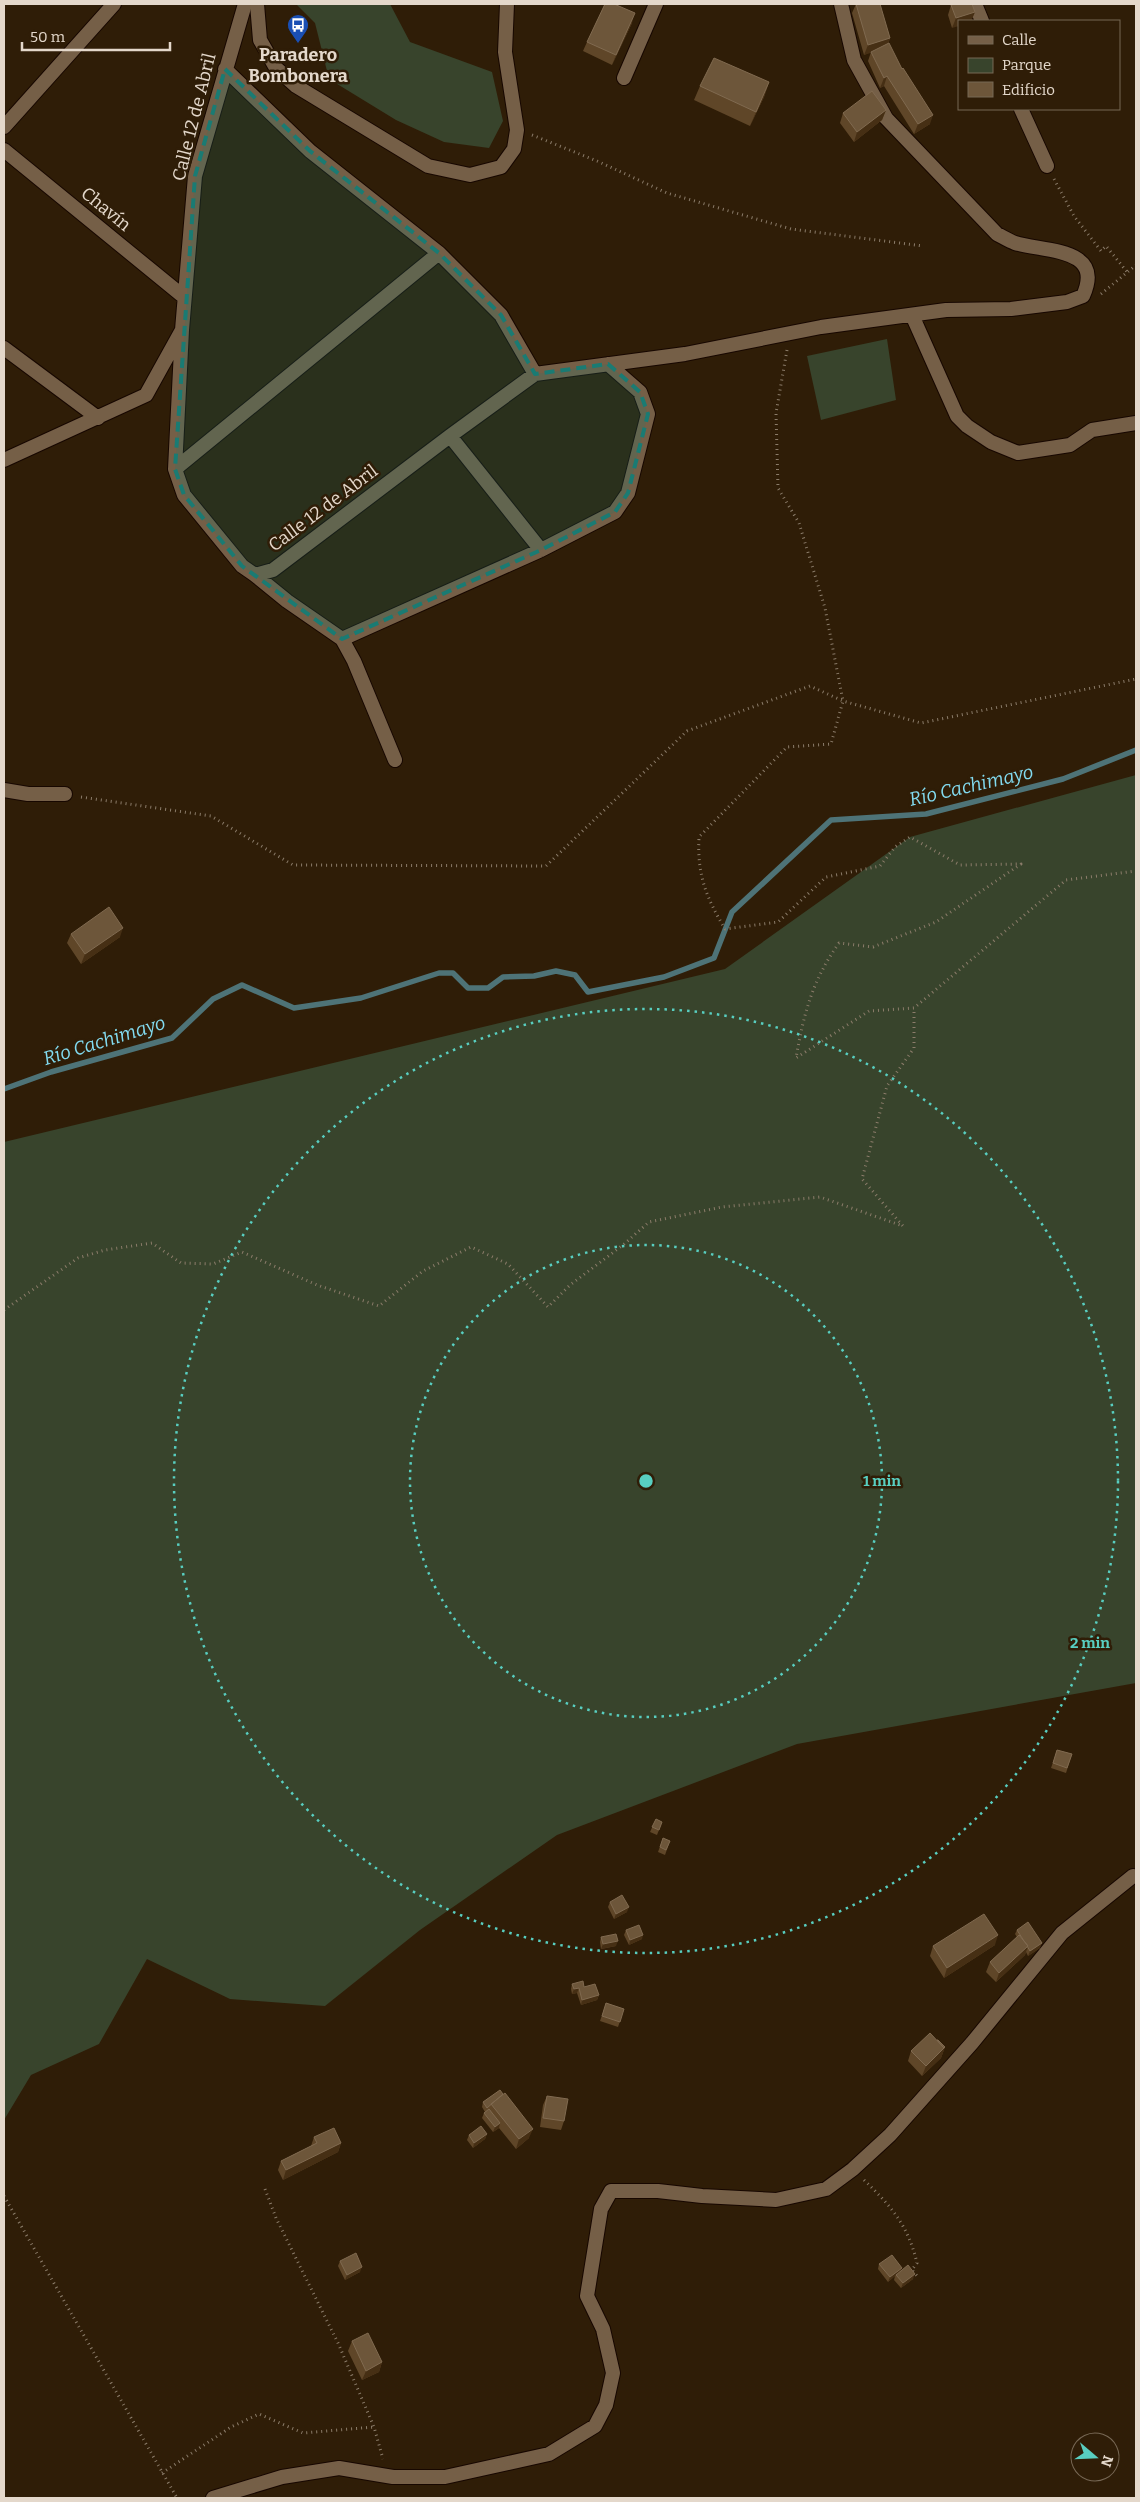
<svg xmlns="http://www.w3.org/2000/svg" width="1140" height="2502" font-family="Bitter,serif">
<rect width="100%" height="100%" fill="#2f1d07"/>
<path fill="#38442c" d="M296,4H390L410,42L492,72L503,121L489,148L444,142L396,120L329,79L315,23Z
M887,339L896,400L821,420L807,356Z
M1136,775V1683L797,1744L557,1835L420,1930L325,2006L230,1999L147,1959L99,2044L31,2075L4,2120V1142L725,969L910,837Z"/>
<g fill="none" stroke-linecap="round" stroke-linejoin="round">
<path stroke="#4e7377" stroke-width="5.5" d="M4,1089L51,1072L172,1038L213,999L242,985L294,1008L361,998L439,973H453L468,988H488L503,977L534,976L556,971L575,975L588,992L664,977L714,958L732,912L831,820L926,814L1063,779L1136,750"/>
<g stroke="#170700" stroke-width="16">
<path id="minor" d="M975,4L982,21
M225,69L310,151L439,253L501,315L535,374L685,354L821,327L946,310L1011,309L1067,302L1083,296C1105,247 1044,252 1015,243C1009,241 1003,237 997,234L886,118L854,60L841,4
M624,78L656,4
M1021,109L1047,166
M4,127L114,4
M4,150L184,297
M912,315L957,416L967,426L991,442L1018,453L1070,445L1092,430L1136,423
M182,330L175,469L184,495L242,566L255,575L273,570L450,436L535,374
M4,348L98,418
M450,436L541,550
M4,460L146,395L182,330L195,176L245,4
M175,469L439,253
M255,575L287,601L342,639L354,661L395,760
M342,639L541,550L615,512L628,493L648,414L640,392L608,364
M4,790L28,794H65
M213,2498L282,2477L339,2468L393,2477H445L549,2454L595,2426L606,2405L613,2373L603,2329L587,2296L601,2209L611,2191H658L702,2196L776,2200L826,2189L853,2169L890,2135L972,2043L1062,1933L1133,1876"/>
</g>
<g stroke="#170700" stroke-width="16">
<path id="tertiary" d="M257,4L260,40L276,68L296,86L428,166L470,175L501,167L514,149L517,130L505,52L507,4"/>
</g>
<path stroke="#8b7c6a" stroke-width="3" stroke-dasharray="1 4" stroke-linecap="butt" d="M532,135L597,161L667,193L791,229L923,246
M1054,179L1074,216L1101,251L1106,246L1128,273
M1101,294L1136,265
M787,350L776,413L778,488L799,523L825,608L843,701L831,744L787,747L699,837C697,875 706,897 725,929L778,922L826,877L880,866L895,847L910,837L960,865L1021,864L936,922L873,947L839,943C812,981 804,1013 796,1058L869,1011L914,1008L1066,880L1136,871
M81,797L211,816L293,865L546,866L687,731L810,686L843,701L921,723L1136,679
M4,1310L78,1258L105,1250L152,1243L181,1263L213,1264L242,1252L317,1285L379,1306L423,1271L471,1247L508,1264L548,1307L570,1285L623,1245L649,1222L722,1207L820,1197L903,1226L862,1179L887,1086L914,1048V1008
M864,2180C891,2206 908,2225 917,2263L912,2270L918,2277
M265,2189L276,2218L338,2343L374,2427L383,2459
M4,2196L177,2498
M162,2473L231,2427L259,2414L303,2433L374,2427"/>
<use href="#minor" stroke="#755f47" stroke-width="14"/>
<use href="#tertiary" stroke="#755f47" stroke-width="14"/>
</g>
<path fill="#5f4628" d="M605,4H618V5L632,23L612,65L583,51L587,42Z
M856,4L890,38L888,44L930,124L914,134L884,86L880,88L868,61L871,52L864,55L852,13Z
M951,4H972L975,12L971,21H959L952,28L948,15L951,5Z
M769,82L764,97L750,126L694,100L700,86Z
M886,110L882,120L854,142L840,123L843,113Z
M71,934L120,937L81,964L67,943Z
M1057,1750L1072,1754L1066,1773L1051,1768Z
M656,1819L662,1822L657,1835L650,1832Z
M663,1838L670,1841L665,1855L658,1852Z
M610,1902L627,1912L614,1919L608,1907Z
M626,1930L642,1939L629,1945L624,1935Z
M1017,1930L1040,1948L1028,1956L1026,1952L1025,1955L996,1982L986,1972L990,1962L1017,1937L1015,1934Z
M601,1937L616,1946L601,1949L600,1942Z
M995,1945L944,1978L930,1956L933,1946Z
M572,1984L584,1987L599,1995L597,2000L581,2005L577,1993L572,1994L571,1989Z
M606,2003L624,2009L618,2027L600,2021Z
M945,2047L941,2058L922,2076L908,2061L911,2051Z
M500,2090L529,2138L516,2149L499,2128L493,2132L482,2118L484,2113L485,2112L482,2107L483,2102Z
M547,2096L564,2121L561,2130L540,2127L543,2105Z
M487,2134L485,2139L473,2148L467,2140L469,2135Z
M314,2137L341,2143L338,2152L283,2180L278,2170L281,2161L311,2146Z
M340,2261L360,2272L345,2280L338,2266Z
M879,2264L901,2271L913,2279L901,2288L894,2280L895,2276L888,2282L878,2269Z
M352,2341L382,2362L379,2372L362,2380L348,2351Z"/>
<path fill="#462f14" d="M975,12L971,21H959V26L952,28L956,18Z
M635,13L632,23L612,65L616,55Z
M890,38L887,48L864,55L868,45Z
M887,76L884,86L880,88L884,78Z
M769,82L764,97L750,126L756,112Z
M886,110L882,120L854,142L857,132Z
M933,115L930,124L914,134L918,124Z
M123,928L120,937L81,964L85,954Z
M629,1907L627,1912L614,1919L616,1914Z
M643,1935L642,1939L629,1945L630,1940Z
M998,1935L995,1945L944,1978L947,1968Z
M618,1941L616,1946L601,1949L603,1944Z
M1042,1943L1040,1948L1028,1956L1030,1951Z
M1028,1946L1025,1955L996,1982L999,1973Z
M579,1988L577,1993L572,1994L574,1989Z
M599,1995L597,2000L581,2005L582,2000Z
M945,2047L941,2058L922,2076L926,2066Z
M500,2123L499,2128L493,2132L495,2127Z
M533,2129L529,2138L516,2149L519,2139Z
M487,2134L485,2139L473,2148L474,2143Z
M341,2143L338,2152L283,2180L286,2170Z
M362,2267L360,2272L345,2280L347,2275Z
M902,2268L900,2273L896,2275L895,2276L888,2282L890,2277Z
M915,2274L913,2279L901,2288L903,2283Z
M382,2362L379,2372L362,2380L366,2371Z"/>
<path fill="#6d563a" stroke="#806a50" d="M605,4H614L635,13L616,55L587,42Z
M856,4H880L890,38L868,45Z
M955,4H972L975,12L956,18L951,5Z
M889,43L902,69L903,68L933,115L918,124L887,76L884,78L871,52Z
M714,58L769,82L756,112L700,86Z
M872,91L886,110L857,132L843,113Z
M109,907L123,928L85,954L71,934Z
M1057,1750L1072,1754L1067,1768L1053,1763Z
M656,1819L662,1822L659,1830L652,1827Z
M663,1838L670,1841L666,1850L660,1847Z
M622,1895L629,1907L616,1914L610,1902Z
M984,1914L998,1935L947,1968L933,1946Z
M1028,1922L1042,1943L1030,1951L1027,1946H1028L1024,1941L1017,1930Z
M639,1925L643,1935L630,1940L626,1930Z
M616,1934L618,1941L603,1944L601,1937Z
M1019,1935L1028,1946L999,1973L990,1962Z
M583,1981L584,1987L595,1984L599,1995L582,2000L579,1988L574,1989L572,1984Z
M606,2003L624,2009L620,2022L602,2016Z
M930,2033L944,2048L926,2066L911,2051Z
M937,2040H938L945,2047L944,2048Z
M500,2090L503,2094L487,2108L483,2102Z
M505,2093L533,2129L519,2139L491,2104Z
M547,2096L568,2099L564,2121L543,2118Z
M489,2109L500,2123L495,2127L484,2113Z
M481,2126L487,2134L474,2143L469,2135Z
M334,2128L341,2143L286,2170L281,2161L317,2143L314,2137Z
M356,2253L362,2267L347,2275L340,2261Z
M892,2255L902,2268L890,2277L879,2264Z
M908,2265L915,2274L903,2283L896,2275Z
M368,2333L382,2362L366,2371L352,2341Z"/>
<path fill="#1a7b73" fill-opacity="0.2" stroke="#1a7b73" stroke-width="4" stroke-dasharray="10 6" stroke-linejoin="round" d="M225,69L310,151L439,253L501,315L535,374L608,364L640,392L648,414L628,493L615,512L541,550L342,639L242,566L184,495L175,469L195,176Z"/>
<g fill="none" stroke="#58cec0" stroke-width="2.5" stroke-dasharray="2.5 5">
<circle cx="646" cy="1481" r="236"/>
<circle cx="646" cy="1481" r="472"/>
</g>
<defs>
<g id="bus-pin" transform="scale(1.125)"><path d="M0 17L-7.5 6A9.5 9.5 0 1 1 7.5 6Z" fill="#1a4fb4" stroke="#2f1d07"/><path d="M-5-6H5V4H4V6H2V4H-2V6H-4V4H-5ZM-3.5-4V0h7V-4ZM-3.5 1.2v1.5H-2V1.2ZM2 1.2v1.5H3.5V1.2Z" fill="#fff"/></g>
</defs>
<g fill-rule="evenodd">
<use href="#bus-pin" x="298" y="25"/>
</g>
<g text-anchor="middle" stroke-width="5" stroke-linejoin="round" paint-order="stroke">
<g font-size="18" font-weight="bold" fill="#e4d8cb" stroke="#2f1d07">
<text x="298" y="61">Paradero<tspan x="298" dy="21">Bombonera</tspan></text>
</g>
<g font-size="18" fill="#e4d8cb" stroke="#2f1d07">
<text transform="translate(194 117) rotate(-76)" y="6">Calle 12 de Abril</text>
<text transform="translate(106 209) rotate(39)" y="6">Chavín</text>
<text transform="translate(323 508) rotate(-37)" y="6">Calle 12 de Abril</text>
</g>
<g font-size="19" font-style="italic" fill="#82daef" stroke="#2f1d07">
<text transform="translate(971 785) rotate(-13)" y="7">Río Cachimayo</text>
<text transform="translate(104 1040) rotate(-17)" y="7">Río Cachimayo</text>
</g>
</g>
<circle cx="646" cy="1481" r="8" fill="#58cec0" stroke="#2f1d07" stroke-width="2.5"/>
<g font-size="15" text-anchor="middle" font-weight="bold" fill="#58cec0" stroke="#2f1d07" stroke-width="5" stroke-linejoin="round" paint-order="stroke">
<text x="882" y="1486">1 min</text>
<text x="1090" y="1648">2 min</text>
</g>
<rect width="1140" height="2502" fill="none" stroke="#e4d8cb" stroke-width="10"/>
<rect x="958" y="20" width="162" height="90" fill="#2f1d07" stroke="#776855"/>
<rect x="968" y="36" width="25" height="8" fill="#755f47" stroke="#776855"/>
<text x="1002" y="45" font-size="15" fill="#e4d8cb">Calle</text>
<rect x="968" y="58" width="25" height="15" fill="#38442c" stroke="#776855"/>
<text x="1002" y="70" font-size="15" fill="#e4d8cb">Parque</text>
<rect x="968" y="82" width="25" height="15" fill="#6d563a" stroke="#776855"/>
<text x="1002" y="95" font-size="15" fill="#e4d8cb">Edificio</text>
<g transform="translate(1095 2457) rotate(109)"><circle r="24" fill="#2f1d07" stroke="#776855"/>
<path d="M0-4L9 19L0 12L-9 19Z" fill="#58cec0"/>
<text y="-8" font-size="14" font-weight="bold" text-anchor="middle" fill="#e4d8cb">N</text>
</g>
<path d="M22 42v8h148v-8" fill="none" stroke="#e4d8cb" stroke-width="2.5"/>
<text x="30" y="42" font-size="15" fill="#e4d8cb" stroke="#2f1d07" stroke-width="4" paint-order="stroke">50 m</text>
</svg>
